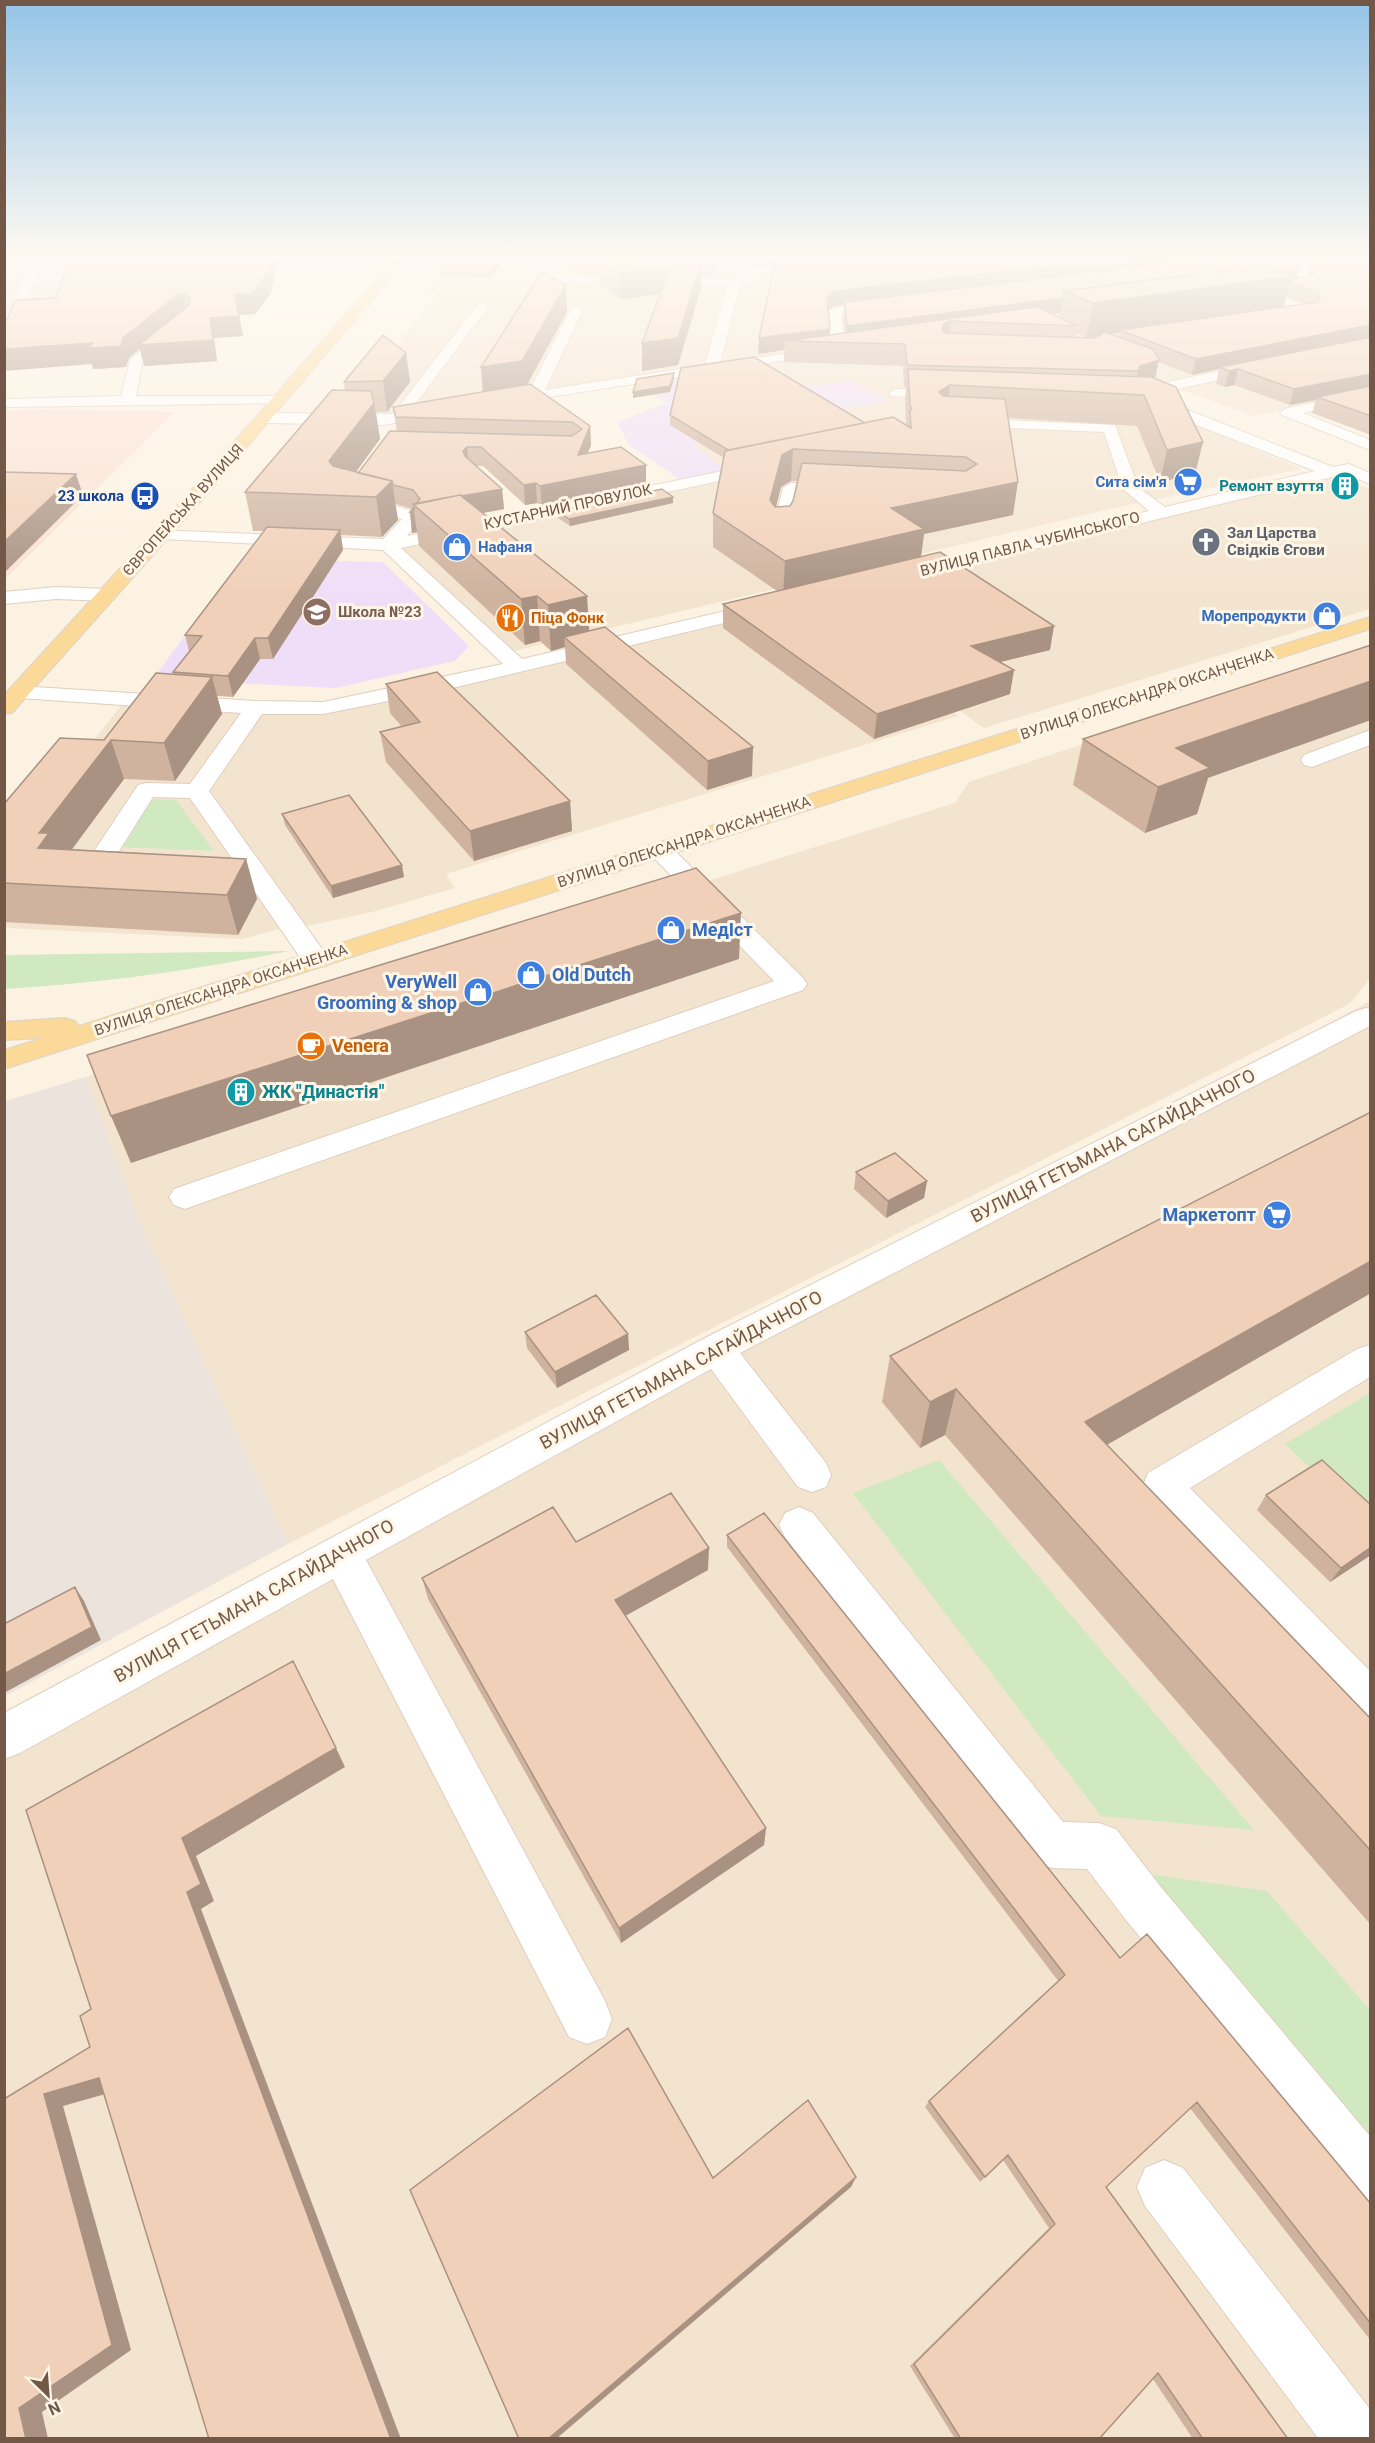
<svg xmlns="http://www.w3.org/2000/svg" width="1375" height="2443" font-family="Roboto,sans-serif">
<rect width="100%" height="100%" fill="#fcf2e1"/>
<path fill="#f3e4cf" d="M458,254H1346L1256,264L1291,284L892,338L847,335L835,311L821,312L810,351L380,416L342,414L438,294L426,289Z
M1254,297L1304,316L1297,318L1370,345V390L1254,416L1173,387L1231,375L1222,371L1129,391L1140,402L1301,469L1105,510L498,655L383,549L909,441L899,435L728,471L690,444L767,430L796,417L888,401L852,380L778,391L767,384L740,381L723,370Z
M1337,475L1370,489V609L984,728L950,704L784,610Z
M771,610L947,706L958,716L446,874L455,888L372,912L308,926L297,924L242,939L5,928L4,857L125,700L314,713Z
M1370,649V979L1349,1004L288,1544L138,1218L86,1077L955,803L969,782Z
M1370,1001V2438H5L4,1746Z"/>
<path fill="#fce1d4" d="M41,409L175,412L5,579V411Z"/>
<path fill="#ebe3dc" d="M5,254H241L274,274L293,277L162,282L5,371Z
M86,1077L138,1218L288,1544L5,1696V1101Z"/>
<path fill="#efdef8" d="M723,370L778,391L852,380L889,401L796,417L767,430L691,444L728,471L681,480L628,444L617,422L667,403L636,383Z
M241,559L383,562L469,646L455,661L335,688L153,679Z"/>
<path fill="#d0e9c0" d="M151,799L176,800L214,851L120,847Z
M289,951C195,970 101,983 5,989V955Z
M1370,1393V1525L1285,1444Z
M939,1460L1254,1830L1101,1816L853,1493Z
M1140,1873L1267,1891L1370,2010V2147Z"/>
<g fill="none" stroke-linecap="round" stroke-linejoin="round">
<g stroke="#e0cebd" stroke-width="2">
<path id="minor" d="M33,254H45L11,339L4,343V322Z
M346,254L401,256L407,259L490,254H555L554,275L732,279L756,267L823,264L825,266L819,269L759,274L740,285L720,363L831,347L828,312L830,309L888,301L894,305L888,309L841,315L845,348L843,351L499,405L492,401L494,398L529,392L570,311L576,307L582,311L545,390L705,365L727,286L548,282L542,278L543,258L398,266L393,262L364,261Z
M1370,256V262L1305,270L1312,281C1304,290 1271,298 1262,290L1268,286L1296,283L1300,280L1291,267L1293,265Z
M483,302L489,306L410,411L439,407L444,408L446,411L444,414L384,425L265,423L257,418L265,413L393,414L479,303Z
M176,325L181,326L183,329L181,332L142,364L136,396H280L285,397L287,400L285,403L4,407V399L121,396L130,360L171,326Z
M1263,362L1268,363L1270,366L1268,369L1150,395L1333,467L1349,464L1370,473V484L1347,474L1332,477L910,579L903,577L901,573L903,569L1149,511L1123,489L1104,432L959,426L956,423L959,420L964,418L1115,425L1138,487L1165,507L1315,471L1142,404L1134,394L1144,387Z
M896,389L950,391L957,395L950,399L891,396L889,393Z
M1370,391V399L1303,413L1370,440V450L1282,415L1280,412L1287,408Z
M766,462L774,467L772,470L401,548L522,659L767,601L774,603L777,607L774,611L444,690L323,714H262L209,791L330,960L326,966L316,968L306,966L253,889L198,884L194,879L198,874L207,871L242,873L190,798L153,797L109,867L119,870L123,875L119,880C107,883 95,882 83,879L79,874L138,785L146,783L190,784L241,713L19,698L12,696L8,692L12,688L19,686L256,701L323,702L503,664L383,550L162,539L156,538L153,534L156,530L383,539L402,519L347,504L345,500L347,496L353,495L414,511L420,519L407,536Z
M791,483L841,485L849,490L841,495L798,493L789,534L786,538H774L771,534L783,488Z
M56,587L107,589L114,591L116,595L114,599L107,601L56,599L4,604V592Z
M1370,730V745L1312,767L1304,765L1301,760L1304,755Z
M660,843L669,845L803,978L807,984L803,990L196,1205L185,1209L174,1205L169,1197L174,1189L774,981L651,855L648,850L651,845Z
M1366,1008L1370,1009V1026L740,1353L826,1463L831,1475L826,1487L812,1492L798,1487L711,1369L366,1560L605,2001L612,2019L605,2037L587,2044L569,2037L333,1579L20,1753L4,1759V1713L703,1339L1356,1011Z
M1370,1345V1377L1190,1488L1370,1671V1722L1355,1716L1148,1497L1143,1485L1148,1473L1357,1349Z
M799,1507L813,1513L1063,1822L1099,1823L1116,1829L1160,1886L1370,2136V2204L1351,2196L1126,1920L1087,1869L1052,1868L1035,1862L785,1537L779,1525L785,1513Z
M1164,2160L1183,2168L1370,2409V2438H1318L1145,2206L1137,2187L1145,2168Z"/>
</g>
<g stroke="#dbd4cf" stroke-width="2">
<path id="major" d="M399,254H411L201,501L12,713L4,714V695L189,493Z
M1370,617V629L4,1069V1050L43,1038L4,1040V1022L65,1018L75,1021L79,1026Z"/>
</g>
<use href="#minor" fill="#fff" fill-rule="evenodd"/>
<use href="#major" fill="#fbd999" fill-rule="evenodd"/>
</g>
<path fill="#cfb39f" fill-rule="evenodd" d="M70,254H278L271,293L255,314L239,315L243,336L214,338L217,361L144,366L140,349L129,358L126,367L93,369L92,364L56,298Z
M564,254H720L713,276H701V288L678,365L642,371V343L660,294L621,299L599,285V274L580,273L565,264Z
M777,254H1371V435L1312,413L1316,400L1290,405L1234,385L1225,387L1216,384L1219,369L1192,375L1158,362L1155,379L1195,474L1160,482L1137,426L1008,418L1013,515L924,534L921,557L1050,650L999,662L1010,694L874,739L723,628V604L777,591L713,547V513L724,458L670,425V415L906,425L905,399L906,387H904L903,366L784,362V350L758,354L777,261ZM1312,261L1309,272L1311,275L1310,276L1297,278L1299,262ZM1286,297L1305,304L1283,307ZM844,304L843,317L845,333L829,335L828,310L834,306ZM1060,313L1059,317L1051,314ZM1077,333L1086,338L1099,336L1094,338H1076ZM1119,333V336L1112,334ZM791,481H798L793,501L790,506L776,507L781,487Z
M502,263L489,279L440,277V272Z
M567,312L527,385L590,426L591,445L587,454L646,484L542,506L537,503L525,505L483,466H476L502,489L504,509L483,513L589,631L752,776L707,790L566,664L565,647L551,651L540,641L525,645L419,546L417,532L412,533L410,512L412,509L395,504L398,520L382,537L341,535L343,550L273,659H260L233,697L217,696L222,714L175,781L124,779L72,849L246,859L257,899L238,935L4,922V804L104,740L174,674L173,672L189,651L185,635L264,531H253L245,492L345,390L344,382L406,353L410,382L387,412H376L380,439L356,472L358,473L397,431L393,407L483,392Z
M673,497V503L570,526L558,518L557,511Z
M386,684L570,801L572,831L474,861L386,762L380,732L402,727L390,713Z
M1083,739L1208,778L1197,814L1145,833L1073,785Z
M282,814L404,877L333,898L285,825Z
M1371,1112V1293L1107,1445L1371,1719V1925L945,1435L920,1448L882,1402L890,1356Z
M856,1172L927,1181L924,1198L886,1218L854,1189Z
M525,1332L628,1334L629,1350L557,1388L527,1348Z
M1266,1495L1371,1555L1330,1582L1257,1510Z
M727,1535L1120,1958L1371,2204V2341L1190,2108L1106,2187L1288,2439H1193L1153,2379L1099,2439H955L910,2366L1049,2228L1003,2160L980,2182L925,2107L929,2101L1059,1982L727,1547Z
M576,1542L708,1570L625,1616L766,1828L764,1845L621,1943L428,1599L422,1578Z"/>
<path fill="#a99282" d="M271,254H278L271,293L255,314L239,315L243,336L214,338L217,361L144,366L140,349L129,358L126,367L93,369L92,364L4,371V349L93,343L123,338L176,296L182,294L187,314L210,318L235,295Z
M715,254H720L713,276V260Z
M777,254H876L777,263Z
M1155,254H1264L834,306L826,312L827,297L835,291Z
M1292,254H1371L1313,258L1312,261L1293,263Z
M501,257L502,263L489,279V274Z
M701,263V288L678,365L642,371V343Z
M1301,265L1297,279L1290,281L1283,309L1120,330L1119,333L1102,335V331L1101,335L1086,338L1093,303Z
M670,268V293L621,299L620,273Z
M566,285L567,312L524,390L483,397L481,367Z
M1063,298L1060,313L986,323L951,321L948,343L942,329L846,341L847,326Z
M1371,325V339L1220,367L1219,369L1192,375L1196,359Z
M830,329L829,342L785,341L784,350L758,354L759,338Z
M406,353L410,382L387,412L383,381Z
M1159,360L1154,383L1133,394L1138,371L1140,366Z
M1238,369L1234,385L1225,387L1229,371Z
M674,373V379L670,392L633,398V392Z
M1371,374V389L1317,397L1316,400L1290,405L1294,389Z
M950,385L946,415L939,392Z
M374,403L380,439L338,496L329,461Z
M590,426L591,445L579,475L578,455Z
M873,427L793,449L791,481L781,487L769,533L728,457Z
M1203,442L1195,474L1160,482L1167,450Z
M467,447L469,466L463,451Z
M646,465V484L542,506L540,486Z
M76,474L83,495L5,572L4,542Z
M392,481L398,520L382,537L376,497Z
M1018,482L1013,515L924,534L920,563L783,596L785,561L891,508Z
M536,483L537,503L525,505L524,485Z
M502,489L504,509L455,518L450,499Z
M673,497V503L570,526L569,519Z
M414,511L417,532L412,533L410,512Z
M340,530L343,550L273,659L268,638Z
M537,596L540,641L525,645L521,599Z
M587,596L590,642L564,637L565,647L551,651L548,605Z
M1054,626L1050,650L968,670L971,646Z
M255,638L260,659L233,697L228,676Z
M1014,670L1010,694L874,739L877,714Z
M212,677L222,714L175,781L164,743Z
M1371,681V720L1208,778L1197,814L1145,833L1158,787L1176,748Z
M111,740L124,779L61,864L38,848L39,833Z
M753,747L752,776L707,790L708,761Z
M570,801L572,831L474,861L470,831Z
M246,859L257,899L238,935L227,895Z
M402,865L404,877L333,898L331,886Z
M741,913L739,959L131,1163L111,1116Z
M927,1181L924,1198L886,1218L888,1201Z
M1371,1261V1293L1068,1467L1085,1422Z
M628,1334L629,1350L557,1388L555,1372Z
M956,1389L945,1435L920,1448L930,1402Z
M1371,1547V1555L1330,1582L1341,1568Z
M709,1548L708,1570L616,1621L615,1600Z
M75,1587L84,1601L101,1640L4,1693V1674Z
M336,1748L345,1767L196,1856L214,1901L201,1909L401,2439H391L187,1892L182,1838Z
M766,1828L764,1845L621,1943L619,1928Z
M99,2078L116,2091L63,2106L131,2350L42,2412L48,2439H26L19,2408L44,2094Z
M856,2177L851,2187L556,2439H548Z"/>
<path fill="#f1d0b9" stroke="#a99282" stroke-width="1.5" fill-rule="evenodd" d="M70,254H271L267,274L251,294L235,295L239,316L210,318L213,340L139,345L189,305L190,297L182,294L176,296L123,338L121,346L88,348L93,343L4,349V321L7,320L15,300L56,298Z
M575,254H715L713,260L579,257Z
M851,254H1155L835,291L827,297L830,329L759,338L775,261Z
M1245,254H1293L1301,265L1299,267L1274,270L1262,266L1064,291L1063,298L847,326L845,302Z
M1344,254H1371V325L1196,359L1120,330L1317,302L1320,298L1317,292L1290,283L1291,279L1310,276L1318,267L1313,258Z
M501,257L489,274L440,272L450,260Z
M598,260L701,263L678,338L642,343L670,268L620,273Z
M1262,266L1292,276L1093,303L1064,291Z
M542,272L566,285L522,361L481,367Z
M1037,307L1078,326L951,321L944,323L942,329L945,333L1094,338L1102,334V331L1153,349L1159,360L1140,366L1138,371L907,365L905,344L785,341Z
M383,335L406,353L383,381L344,382Z
M1371,337V374L1294,389L1238,369L1229,371L1220,367Z
M754,357L865,423L728,450L670,415L681,368Z
M908,369L1151,377L1176,387L1203,442L1167,450L1144,395L950,385L939,392L943,396L1005,399L1018,482L891,508L924,529L785,561L713,513L725,451L893,417L911,428L910,411L912,408L910,406ZM793,449L966,457L977,464L966,471L802,463L793,501L790,506L775,507L770,500L782,455Z
M674,373L670,386L633,392L637,379Z
M530,384L590,426L578,455L621,447L646,465L540,486L536,483L524,485L481,447H467L463,451L465,456L502,489L462,496L460,495L416,504L420,499L413,490L393,485L392,481L358,473L390,431L572,436L582,429L572,422L396,417L393,407Z
M1371,386V416L1317,397Z
M332,390L371,391L374,403L329,461L333,466L392,481L376,497L245,492Z
M4,472L76,474L4,542Z
M662,489L673,497L569,519L557,511Z
M460,495L587,596L548,605L537,596L521,599L413,504Z
M414,507V511L410,512Z
M267,527L340,530L268,638H255L228,676L173,672L202,636L185,635Z
M940,552L1054,626L971,646L1014,670L877,714L723,604Z
M605,627L753,747L708,761L564,637Z
M1371,645V681L1176,748L1210,768L1158,787L1083,739Z
M437,672L570,801L470,831L380,732L420,722L386,684Z
M156,673L212,677L164,743L111,740L39,833H49L38,848L246,859L227,895L4,883V804L60,738L104,740Z
M349,795L402,865L331,886L282,814Z
M696,868L741,913L111,1116L87,1055Z
M1371,1112V1261L1085,1422L1371,1719V1851L956,1389L930,1402L890,1356Z
M895,1153L927,1181L888,1201L856,1172Z
M596,1295L628,1334L555,1372L525,1332Z
M1322,1460L1371,1505V1547L1341,1568L1266,1495Z
M671,1493L709,1548L615,1600L766,1828L619,1928L422,1578L553,1507L576,1542Z
M764,1513L1120,1958L1147,1934L1371,2204V2324L1197,2102L1106,2187L1288,2439H1203L1158,2373L1099,2439H961L914,2364L1055,2224L1008,2155L985,2177L929,2101L1065,1975L727,1535Z
M75,1587L92,1627L4,1674V1624Z
M293,1661L336,1748L182,1838L201,1884L187,1892L391,2439H209L99,2078L44,2094L112,2345L19,2408L26,2439H4V2099L90,2047L80,2016L91,2009L26,1810Z
M628,2028L713,2178L808,2100L856,2177L548,2439H519L410,2190Z"/>
<linearGradient id="sky" x2="0" y2="1"><stop stop-color="#94c4e7"/><stop offset="0.43" stop-color="#fef9f2"/><stop offset="1" stop-color="#fef9f2" stop-opacity="0"/></linearGradient>
<rect width="1375" height="596" fill="url(#sky)"/>
<defs>
<g id="supermarket-disc" transform="scale(1.5)"><circle r="9.5" fill="#3f7fe0" stroke="#fff6e7"/><path d="M-6-5.5h2.5l.6 2H6L4.5 2H-2.5L-4.4-4H-6ZM-1.5 3.2a1.3 1.3 0 1 0 .1 0ZM3 3.2a1.3 1.3 0 1 0 .1 0Z" fill="#fff"/></g>
<g id="building-disc" transform="scale(1.5)"><circle r="9.5" fill="#0f9aa8" stroke="#fff6e7"/><path d="M-4-6H4V6H1V3H-1V6H-4ZM-2.5-4.3h1.7v1.8h-1.7ZM.8-4.3h1.7v1.8H.8ZM-2.5-1h1.7V.8h-1.7ZM.8-1h1.7V.8H.8Z" fill="#fff"/></g>
<g id="bus-disc" transform="scale(1.5)"><circle r="9.5" fill="#1a4fb4" stroke="#fff6e7"/><path d="M-5-6H5V4H4V6H2V4H-2V6H-4V4H-5ZM-3.5-4V0h7V-4ZM-3.5 1.2v1.5H-2V1.2ZM2 1.2v1.5H3.5V1.2Z" fill="#fff"/></g>
<g id="church-disc" transform="scale(1.5)"><circle r="9.5" fill="#6b7280" stroke="#fff6e7"/><path d="M-1.2-6h2.4v3.5h3.3v2.4h-3.3V6h-2.4V-.1h-3.3v-2.4h3.3Z" fill="#fff"/></g>
<g id="shop-disc" transform="scale(1.5)"><circle r="9.5" fill="#3f7fe0" stroke="#fff6e7"/><path d="M-5-2.5h2.3a2.7 3.5 0 0 1 5.4 0H5L5.5 6h-11ZM-1.5-2.5h3a1.5 2.3 0 0 0-3 0Z" fill="#fff"/></g>
<g id="school-disc" transform="scale(1.5)"><circle r="9.5" fill="#8d6e63" stroke="#fff6e7"/><path d="M0-5L7-2L0 1L-7-2ZM-4 1L0 2.5L4 1V4Q0 6-4 4Z" fill="#fff"/></g>
<g id="restaurant-disc" transform="scale(1.5)"><circle r="9.5" fill="#e8710a" stroke="#fff6e7"/><path d="M-5-6h1v4h1v-4h1v4h1v-4h1v5L-1.5 .5V6h-2V.5L-5-1ZM5-6V6H3V1.5H1.5Q1.5-4 5-6Z" fill="#fff"/></g>
<g id="cafe-disc" transform="scale(1.5)"><circle r="9.5" fill="#e8710a" stroke="#fff6e7"/><path d="M-5.5-4.5H6V0H3Q3 3.5 0 3.5H-2.5Q-5.5 3.5-5.5 0ZM3-3.2v2h1.7v-2ZM-6 4.5H4V6H-6Z" fill="#fff"/></g>
</defs>
<g fill-rule="evenodd">
<use href="#supermarket-disc" x="1188" y="482"/>
<use href="#building-disc" x="1345" y="486"/>
<use href="#bus-disc" x="145" y="496"/>
<use href="#church-disc" x="1206" y="542"/>
<use href="#shop-disc" x="457" y="547"/>
<use href="#school-disc" x="317" y="612"/>
<use href="#shop-disc" x="1327" y="616"/>
<use href="#restaurant-disc" x="510" y="618"/>
<use href="#shop-disc" x="671" y="930"/>
<use href="#shop-disc" x="531" y="975"/>
<use href="#shop-disc" x="478" y="992"/>
<use href="#cafe-disc" x="311" y="1046"/>
<use href="#building-disc" x="241" y="1092"/>
<use href="#supermarket-disc" x="1277" y="1215"/>
</g>
<g text-anchor="middle" stroke-width="6" stroke-linejoin="round" paint-order="stroke">
<g font-size="15" font-weight="bold" fill="#366cbe" stroke="#fff6e7" text-anchor="end">
<text x="1167" y="487">Сита сім'я</text>
<text x="478" y="552" text-anchor="start">Нафаня</text>
<text x="1306" y="621">Морепродукти</text>
</g>
<g font-size="15" font-weight="bold" fill="#0d838f" stroke="#fff6e7" text-anchor="end">
<text x="1324" y="491">Ремонт взуття</text>
</g>
<g font-size="15" font-weight="bold" fill="#164399" stroke="#fff6e7" text-anchor="end">
<text x="124" y="501">23 школа</text>
</g>
<g font-size="15" fill="#735848" stroke="#fff6e7">
<text transform="translate(568 507) rotate(-12)" y="5">КУСТАРНИЙ ПРОВУЛОК</text>
<text transform="translate(183 510) rotate(-48)" y="5">ЄВРОПЕЙСЬКА ВУЛИЦЯ</text>
<text transform="translate(1030 544) rotate(-14)" y="5">ВУЛИЦЯ ПАВЛА ЧУБИНСЬКОГО</text>
<text transform="translate(1147 694) rotate(-18)" y="5">ВУЛИЦЯ ОЛЕКСАНДРА ОКСАНЧЕНКА</text>
<text transform="translate(684 842) rotate(-18)" y="5">ВУЛИЦЯ ОЛЕКСАНДРА ОКСАНЧЕНКА</text>
<text transform="translate(221 990) rotate(-18)" y="5">ВУЛИЦЯ ОЛЕКСАНДРА ОКСАНЧЕНКА</text>
</g>
<g font-size="15" font-weight="bold" fill="#5b616d" stroke="#fff6e7" text-anchor="start">
<text x="1227" y="538">Зал Царства<tspan x="1227" dy="17">Cвідків Єгови</tspan></text>
</g>
<g font-size="15" font-weight="bold" fill="#785e54" stroke="#fff6e7" text-anchor="start">
<text x="338" y="617">Школа №23</text>
</g>
<g font-size="15" font-weight="bold" fill="#c56008" stroke="#fff6e7" text-anchor="start">
<text x="531" y="623">Піца Фонк</text>
</g>
<g font-size="18" font-weight="bold" fill="#366cbe" stroke="#fff6e7" text-anchor="start">
<text x="692" y="936">МедІст</text>
<text x="552" y="981">Old Dutch</text>
<text x="457" y="988" text-anchor="end">VeryWell<tspan x="457" dy="21">Grooming &amp; shop</tspan></text>
<text x="1256" y="1221" text-anchor="end">Маркетопт</text>
</g>
<g font-size="18" font-weight="bold" fill="#c56008" stroke="#fff6e7" text-anchor="start">
<text x="332" y="1052">Venera</text>
</g>
<g font-size="18" font-weight="bold" fill="#0d838f" stroke="#fff6e7" text-anchor="start">
<text x="262" y="1098">ЖК "Династія"</text>
</g>
<g font-size="18" fill="#735848" stroke="#fff6e7">
<text transform="translate(1113 1146) rotate(-27)" y="6">ВУЛИЦЯ ГЕТЬМАНА САГАЙДАЧНОГО</text>
<text transform="translate(681 1370) rotate(-28)" y="6">ВУЛИЦЯ ГЕТЬМАНА САГАЙДАЧНОГО</text>
<text transform="translate(254 1601) rotate(-29)" y="6">ВУЛИЦЯ ГЕТЬМАНА САГАЙДАЧНОГО</text>
</g>
</g>
<rect width="1375" height="2443" fill="none" stroke="#735848" stroke-width="12"/>
<g transform="translate(48 2395) rotate(155)" stroke="#fff6e7" stroke-width="4.5" paint-order="stroke">
<path d="M0-4.5L10 22L0 15L-10 22Z" fill="#735848"/>
<text y="-9" font-size="16" font-weight="bold" text-anchor="middle" fill="#735848">N</text>
</g>
</svg>
